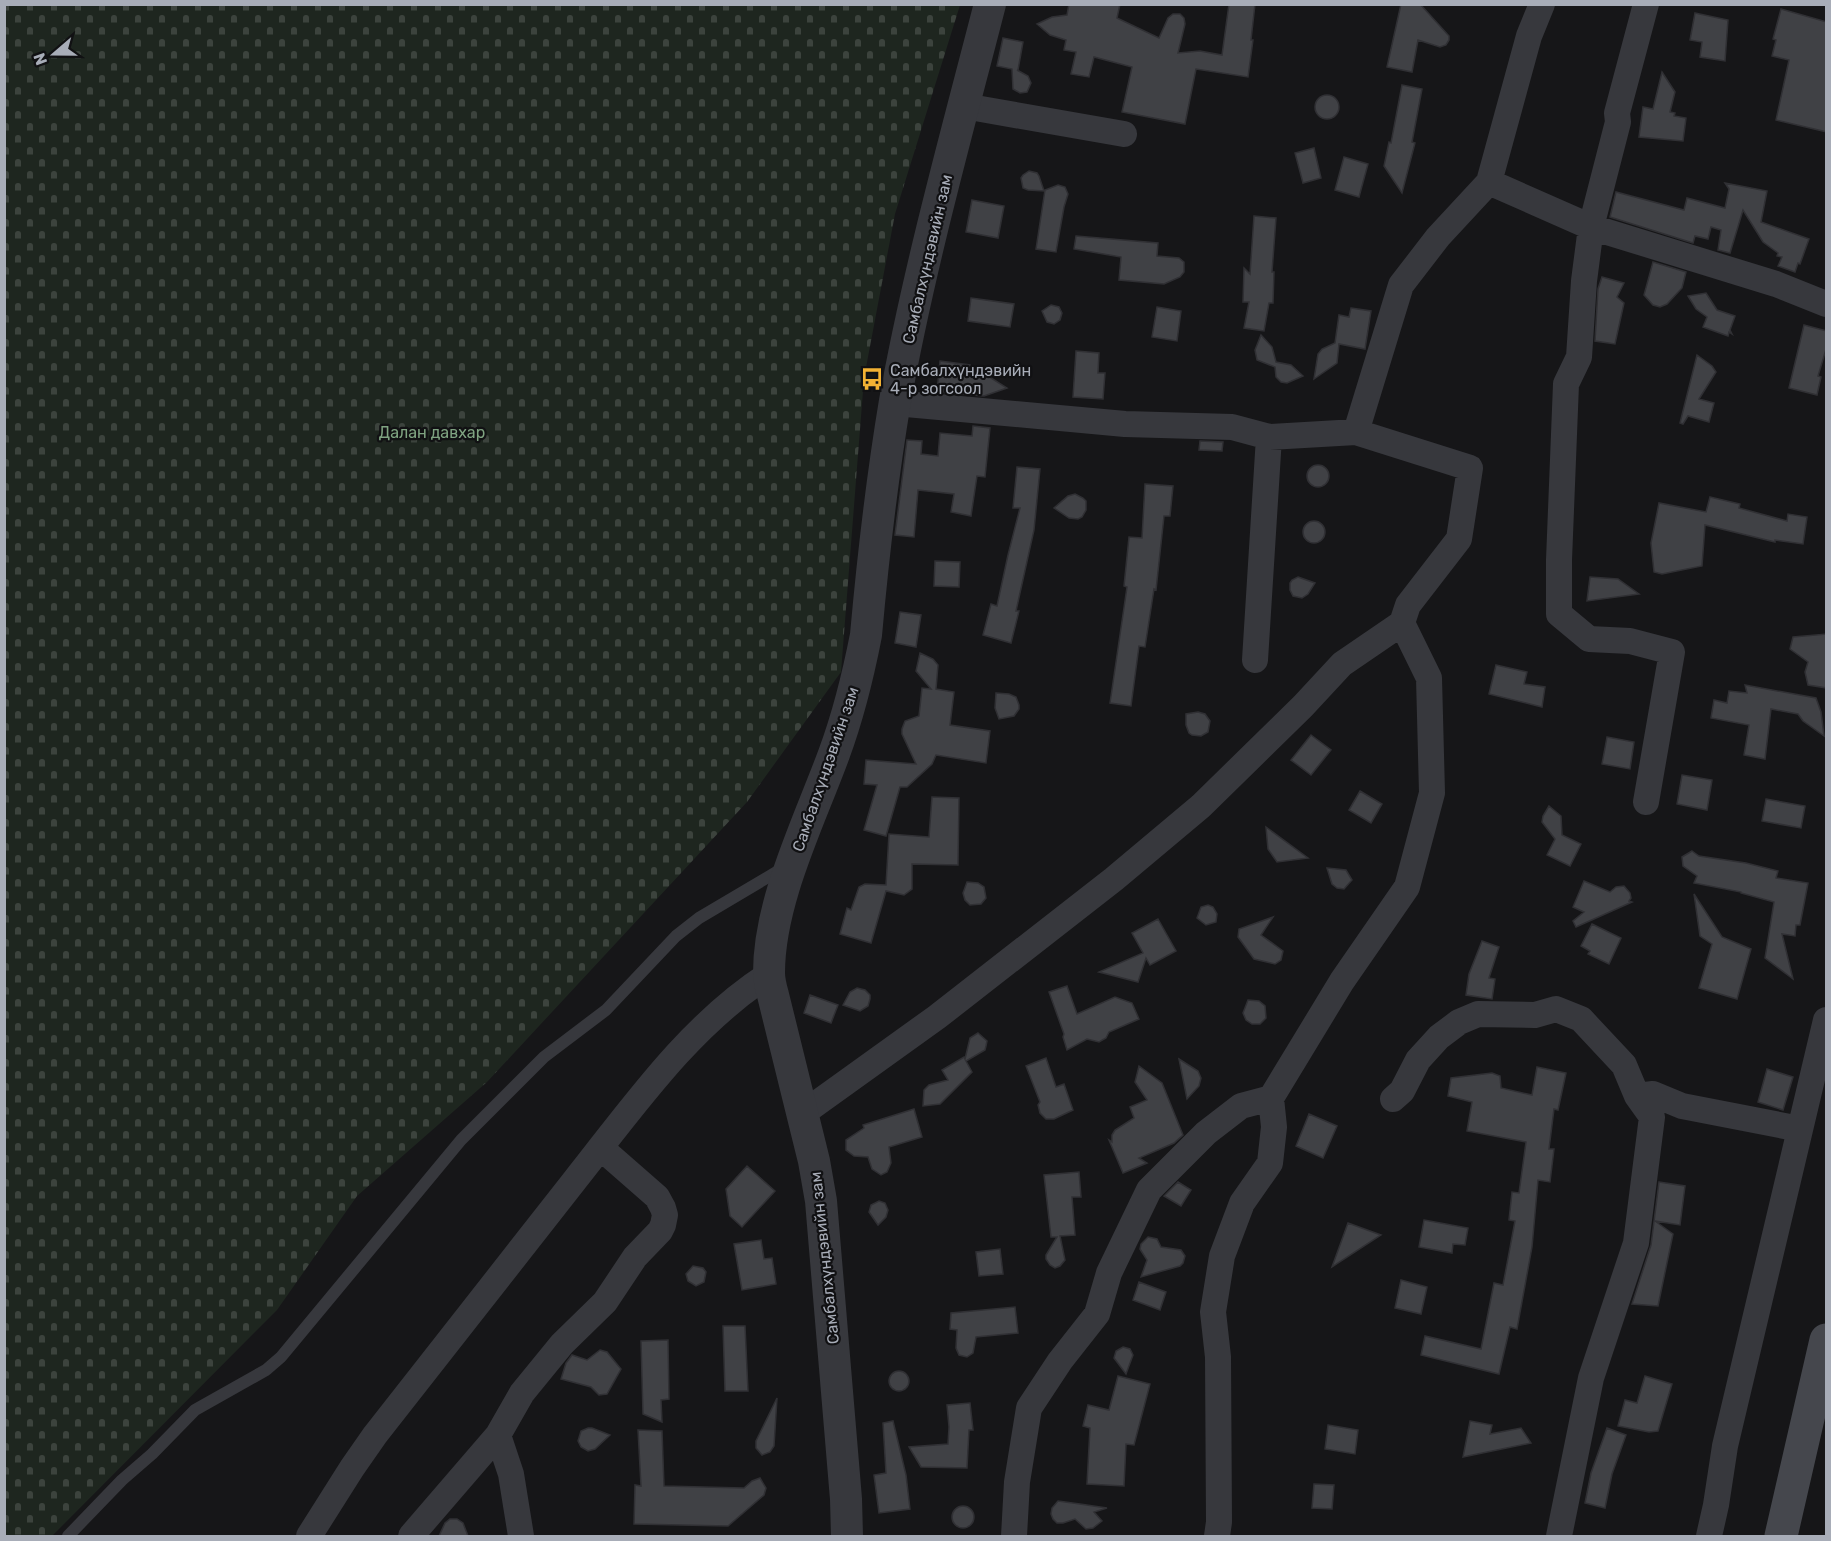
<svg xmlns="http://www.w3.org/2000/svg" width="1831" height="1541" font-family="Rubik,sans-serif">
<defs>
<pattern id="cemetery-stones" width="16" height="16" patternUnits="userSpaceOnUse" patternTransform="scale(1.5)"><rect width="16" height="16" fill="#1e261f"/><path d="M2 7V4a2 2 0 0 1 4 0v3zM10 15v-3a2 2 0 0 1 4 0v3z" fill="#3c433d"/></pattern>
</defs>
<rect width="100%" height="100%" fill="#161618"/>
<path fill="url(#cemetery-stones)" d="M5,4L960,5L895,214L864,378L841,672L747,802L487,1082L357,1196L277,1310L52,1536H4Z"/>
<path fill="#404145" stroke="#303034" stroke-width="1.5" d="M1069,4H1120L1117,18L1159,38L1168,18L1173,14H1180L1184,18L1185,24L1178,53L1200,51L1222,55L1229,4H1255L1251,40H1253L1248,77L1196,69L1185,124L1122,112L1132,67L1094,57L1089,77L1071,74L1076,52L1064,50L1066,40L1050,35L1037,24L1052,17L1067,15Z
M1401,4H1420L1449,36V40L1446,45L1440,47L1418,40L1412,72L1387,67Z
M1781,9L1827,22V132L1776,120L1789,60L1772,56L1776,40L1773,39Z
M1695,13L1728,20L1725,61L1700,57L1702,42L1690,40Z
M1003,38L1023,42L1018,70H1017L1028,76L1031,83L1027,92L1020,93L1013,89L1012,69L997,66Z
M1662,72L1675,92L1670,112L1675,113L1674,116L1686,118L1683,141L1639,137L1643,107L1653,109Z
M1402,85L1422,89L1412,142L1415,143L1402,193L1384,166L1389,142L1391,143Z
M1315 107a12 12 0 1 1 24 0a12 12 0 1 1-24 0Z
M1314,148L1321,178L1303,183L1295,153Z
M1344,157L1368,164L1359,197L1335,190Z
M1029,171L1037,173L1039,176L1044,191L1028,190L1023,188L1021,178L1023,175Z
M1725,183L1767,191L1761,222L1809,239L1800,264L1798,263L1795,272L1778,266L1782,257L1777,256L1778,253L1763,242L1743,210L1730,253L1718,250L1721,230L1711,227L1708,239L1695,236L1693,243L1610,217L1616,192L1684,210L1687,198L1725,208L1729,189Z
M1058,185L1065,187L1068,194L1064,207L1056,252L1036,249L1045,190Z
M972,200L1004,206L998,238L966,232Z
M1254,216L1276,218L1272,272H1274L1273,303H1269L1264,331L1244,328L1249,302H1243L1244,268L1250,274Z
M1076,236L1158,243L1157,256L1179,258L1184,262V272L1180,277L1164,284L1119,280L1121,257L1074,249Z
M1653,262L1686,272L1682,288L1667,304L1660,307L1653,305L1644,295Z
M1602,277L1624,283L1617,297L1624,303L1615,344L1595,341L1598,289Z
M1706,293L1717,310L1735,316L1730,330L1732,334L1729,332L1728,336L1703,327L1707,317L1696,309L1688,296Z
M971,298L1014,304L1010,327L968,321Z
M1051,305L1059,307L1062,313L1060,320L1054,324L1047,322L1042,311Z
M1157,307L1181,311L1177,341L1152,337Z
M1351,308L1371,311L1365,349L1339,344L1337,363L1314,379L1318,354L1322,349L1335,343L1339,315L1349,317Z
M1804,325L1827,331V346L1818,376L1821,377L1817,395L1789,388Z
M1261,335L1272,347L1276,362L1291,365L1303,376L1287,383L1281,382L1276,377L1275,367L1257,360L1255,350Z
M1076,351L1099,353L1098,373H1105L1103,399L1073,397Z
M1697,355L1712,366L1716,372L1699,399L1714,403L1709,422L1688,416L1683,424L1680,423Z
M940,361L970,365L969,375L988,376L1007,388L984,396L937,392Z
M973,426L990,428L985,477L977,476L971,516L951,512L954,494L918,490L914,537L895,535L907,440L922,441L921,454L938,456L940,433L972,436Z
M1200,441L1223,442L1222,451L1199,450Z
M1307 476a11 11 0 1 1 22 0a11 11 0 1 1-22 0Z
M1017,467L1040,469L1034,530L1016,611H1019L1011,643L983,635L991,604L997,606L1008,555L1020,508H1013Z
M1145,484L1173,486L1170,516H1164L1156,590L1154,589L1145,647L1139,646L1131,706L1110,703L1127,587L1124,586L1129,537L1142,538Z
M1075,494L1083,498L1086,501V510L1082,517L1078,519L1069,518L1054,508L1068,496Z
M1710,497L1740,504L1739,508L1787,521L1788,514L1807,517L1803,544L1775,540V542L1705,525L1702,566L1662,574L1654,572L1651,543L1659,503L1706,512Z
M1303 532a11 11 0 1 1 22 0a11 11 0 1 1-22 0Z
M935,561L960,562L959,587L934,586Z
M1298,577L1315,583L1308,594L1302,598L1293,596L1290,590V583L1292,580Z
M1590,577L1618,579L1639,594L1587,601Z
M900,612L921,615L916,647L895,643Z
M1827,634V688L1808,685L1805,672L1808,662L1790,649L1793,637Z
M920,653L933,659L938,665L936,689L954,692L950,725L990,731L986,763L936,755L932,764L907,787H900L886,836L864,830L877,785L864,784L866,760L916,764L902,734V729L905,721L919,716L922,688L931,689L916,671Z
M1496,665L1527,672L1524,684L1545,687L1542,707L1489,694Z
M1745,685L1816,698L1821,712L1824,736L1803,721L1798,714L1771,709L1765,759L1744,755L1749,725L1711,718L1714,700L1727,703L1729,691L1747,693Z
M996,693L1009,694L1016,697L1019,705V709L1014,716L999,719L995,708Z
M1198,712L1205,714L1210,721L1208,732L1201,736L1192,735L1189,733L1186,725V714Z
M1311,735L1331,750L1311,775L1291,760Z
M1607,737L1634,742L1630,769L1602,764Z
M1682,775L1712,780L1707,810L1677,804Z
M1360,791L1382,804L1371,823L1349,810Z
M932,797L959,798L958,865L912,864V889L904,895L886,891L871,943L840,934L847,908L851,910L859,887L865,884L886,885L889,834L929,837Z
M1766,799L1805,806L1801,828L1762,821Z
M1549,806L1561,816L1562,835L1581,844L1570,866L1547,855L1555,839L1542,822L1543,816Z
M1266,827L1308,858L1277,862L1268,849Z
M1692,851L1699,856L1746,863L1778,871L1776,878L1808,883L1800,925H1796L1795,936L1782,934L1793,979L1765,958L1774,902L1741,893V892L1694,883L1697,876L1683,866L1682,857Z
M1327,868L1346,870L1352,880L1344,889L1337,888L1332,884Z
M1584,881L1610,892L1616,887L1624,886L1630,893L1631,898L1629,901L1632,902L1576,927L1573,921L1584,912L1573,907Z
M967,882L978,883L984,887L986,898L981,904L970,905L965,900L963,893Z
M1694,894L1722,937L1751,949L1737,999L1699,988L1712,944L1700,936Z
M1208,905L1213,907L1217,914L1216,922L1206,925L1197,918L1201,907Z
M1273,917L1261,935L1283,951L1281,960L1275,964L1254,959L1238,937L1239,929Z
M1158,919L1176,951L1150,965L1146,958L1138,982L1099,972L1143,953L1132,933Z
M1592,924L1621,938L1609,964L1588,954L1590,951L1581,946Z
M1482,941L1499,947L1489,978L1495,979L1492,999L1466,995L1469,974Z
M1067,986L1077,1014L1115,997L1132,1003L1139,1019L1109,1032L1106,1038L1099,1042L1087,1039L1067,1050L1063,1037L1064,1034L1049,992Z
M857,988L865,990L870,995V999L868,1006L860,1011L843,1005L850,992Z
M810,995L838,1005L831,1023L804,1013Z
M1248,1000L1259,1001L1265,1006L1266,1018L1260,1024H1252L1246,1020L1243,1013Z
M978,1033L987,1041L986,1046L985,1050L966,1061L972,1072L940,1104L923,1106L924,1090L929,1085L948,1080L942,1070L964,1057L965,1059L970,1038Z
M1046,1058L1056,1087L1064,1084L1073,1110L1054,1119H1046L1040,1113L1038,1105L1040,1102L1026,1066Z
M1179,1059L1198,1071L1201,1078L1199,1086L1187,1099Z
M1139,1066L1162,1083L1183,1135L1174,1143L1139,1158L1147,1163L1123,1173L1109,1140L1112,1142V1135L1115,1130L1134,1118L1130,1107L1147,1100L1135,1082Z
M1537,1067L1566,1073L1558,1110L1554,1109L1549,1149H1554L1550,1182L1538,1180L1532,1247L1517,1329L1510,1327L1499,1374L1421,1355L1425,1336L1481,1349L1494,1283L1503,1285L1515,1221L1509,1220L1512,1192L1519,1193L1526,1142L1467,1131L1472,1102L1448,1096L1451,1078L1492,1073L1500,1076L1501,1088L1532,1095Z
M1767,1069L1793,1077L1783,1110L1758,1102Z
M914,1109L922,1137L889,1147L891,1163L887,1172L881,1175L872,1169L868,1157L854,1156L846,1150V1140L864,1128L863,1125Z
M1309,1114L1337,1126L1323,1158L1296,1146Z
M747,1166L775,1191L742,1227L730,1216L726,1189Z
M1079,1172L1081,1197H1072L1075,1235L1060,1236L1065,1260L1060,1266L1055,1268L1050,1265L1046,1259V1255L1057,1237H1051L1044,1175Z
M1178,1182L1191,1190L1181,1206L1164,1196Z
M1659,1182L1685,1186L1680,1225L1655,1221L1673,1234L1658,1306L1632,1304L1651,1245Z
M879,1201L885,1203L888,1210L886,1217L878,1225L869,1212L871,1205Z
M1424,1220L1468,1228L1465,1245L1453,1244L1452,1253L1419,1247Z
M1348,1223L1381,1235L1332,1267Z
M1148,1237L1157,1239L1161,1247L1181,1250L1185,1256L1183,1263L1180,1266L1141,1277L1147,1260L1140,1249L1141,1244Z
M761,1240L764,1259L772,1258L776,1284L742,1290L734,1244Z
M1000,1249L1003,1274L979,1276L976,1252Z
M693,1266L703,1268L706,1272L704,1282L696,1286L688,1281L686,1274Z
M1401,1280L1427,1287L1421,1314L1395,1308Z
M1139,1282L1166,1292L1160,1310L1133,1300Z
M1015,1307L1018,1333L976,1337L973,1353L967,1357L959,1355L956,1348L957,1330L950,1329L951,1313Z
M723,1326H745L748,1391H725Z
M668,1340L669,1399L661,1400L662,1422L643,1414L641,1341Z
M1123,1347L1130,1349L1133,1355L1126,1374L1114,1358L1116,1351Z
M600,1350L607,1352L621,1369L607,1394L599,1395L591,1387L561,1379L566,1363L572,1355L587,1360Z
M889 1381a10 10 0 1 1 20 0a10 10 0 1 1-20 0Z
M1118,1376L1150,1384L1134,1445L1126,1444L1124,1486L1087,1484L1090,1428L1083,1426L1088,1405L1109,1410Z
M1645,1376L1672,1384L1658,1431L1649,1432L1618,1426L1625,1400L1637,1403Z
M777,1398L774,1446L770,1452L762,1455L756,1448V1441Z
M970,1403L973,1430H969L967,1468L921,1467L909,1447L948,1444L949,1427L947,1405Z
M893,1421L906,1475L910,1509L879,1513L874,1475L886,1473L883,1423Z
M1470,1421L1492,1425L1490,1434L1521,1428L1531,1443L1463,1457Z
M1328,1425L1358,1430L1355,1454L1325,1449Z
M588,1428H592L610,1435L595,1449L588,1451L581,1447L578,1441L581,1431Z
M1607,1428L1626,1435L1612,1474L1605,1508L1585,1503L1591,1473Z
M638,1430L662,1431L664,1486L744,1488L752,1481L760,1478L766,1488L764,1495L728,1526L634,1524L635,1485L641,1486Z
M1314,1484L1334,1485L1332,1509L1312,1508Z
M1058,1501L1080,1504L1107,1508L1094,1512L1102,1521L1093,1528L1086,1529L1075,1519L1063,1523H1057L1053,1519L1051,1514L1052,1508Z
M952 1517a11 11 0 1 1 22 0a11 11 0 1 1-22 0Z
M450,1519H457L463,1523L468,1536H439L445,1523Z"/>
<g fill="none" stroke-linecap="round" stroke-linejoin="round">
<path stroke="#37383d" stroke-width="12" d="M68,1536L122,1480L152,1454L195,1410L266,1370L281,1357L461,1140L544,1057L606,1010L676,936L699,918L785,867"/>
<path stroke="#37383d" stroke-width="26" d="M1646,4L1617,113L1618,122L1591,227L1584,281L1579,357L1566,384L1559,560V614L1589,639L1630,641L1672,652L1646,802
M964,106L1124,134
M1489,182L1591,227L1776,284L1826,304
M1356,432L1401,285L1438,237L1489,182L1529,36L1542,4
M1255,660L1269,437
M1637,1096L1653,1094L1682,1106L1800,1129
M1393,1099L1402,1091L1418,1060L1439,1037L1459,1022L1478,1014L1535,1015L1556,1009L1581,1019L1624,1065L1637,1096L1652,1117L1636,1243L1591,1378L1559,1536
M802,1114L937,1017L1114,879L1201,806L1303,706L1342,664L1402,623L1408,605L1459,539L1470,468L1356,432L1269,437L1232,427L1125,424L895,403
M498,1435L511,1474L521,1536
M309,1536L352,1468L375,1435C442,1350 508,1265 575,1180C633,1107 689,1026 768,975
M411,1536L498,1435L522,1393L562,1344L605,1302L635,1257L660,1231L663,1225L665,1215L663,1208L657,1197L601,1148
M1014,1536L1017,1482L1029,1408L1060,1361L1097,1314L1109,1273L1149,1190L1206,1133L1241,1106L1271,1098
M1217,1536L1219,1522L1218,1357L1213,1312L1222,1256L1242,1203L1270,1163L1274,1127L1271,1098L1342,981L1407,887L1432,793L1429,678L1402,623
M1709,1536L1716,1505L1725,1446L1826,1020"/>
<path stroke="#37383d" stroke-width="32" d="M847,1536L846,1499L821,1201L814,1161L773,995C771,988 769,980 769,973C769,901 809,822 834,754C848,716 858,676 866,635C873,557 882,479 895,401C919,268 956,136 990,4"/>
<path stroke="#45474d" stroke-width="33" d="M1781,1536L1826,1340"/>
</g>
<defs>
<g id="bus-bare" transform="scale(1.8)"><path d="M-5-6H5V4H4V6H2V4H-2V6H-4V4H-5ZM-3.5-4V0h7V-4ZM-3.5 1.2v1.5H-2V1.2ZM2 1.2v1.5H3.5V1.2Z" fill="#f2b134" stroke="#111113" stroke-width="2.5" paint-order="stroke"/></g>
</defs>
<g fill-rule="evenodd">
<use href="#bus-bare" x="872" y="379"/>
</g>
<g text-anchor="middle" stroke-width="4.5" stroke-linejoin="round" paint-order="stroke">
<g font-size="16" fill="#a8adb8" stroke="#111113">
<text transform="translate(927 259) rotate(-77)" y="6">Самбалхүндэвийн зам</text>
<text transform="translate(825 769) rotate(-71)" y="6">Самбалхүндэвийн зам</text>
<text transform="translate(824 1258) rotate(-96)" y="6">Самбалхүндэвийн зам</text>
</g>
<g font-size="16" fill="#a8adb8" stroke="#111113" text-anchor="start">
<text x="890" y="376">Самбалхүндэвийн<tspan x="890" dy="18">4-р зогсоол</tspan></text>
</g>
<g font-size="16" fill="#7fa381" stroke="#111113">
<text x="432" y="438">Далан давхар</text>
</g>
</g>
<rect width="1831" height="1541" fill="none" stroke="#a8adb8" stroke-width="12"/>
<g transform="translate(54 54) rotate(250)" stroke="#111113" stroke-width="4.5" paint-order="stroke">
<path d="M0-4.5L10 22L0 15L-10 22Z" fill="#a8adb8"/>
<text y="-9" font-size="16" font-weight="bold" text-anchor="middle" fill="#a8adb8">N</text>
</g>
</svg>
